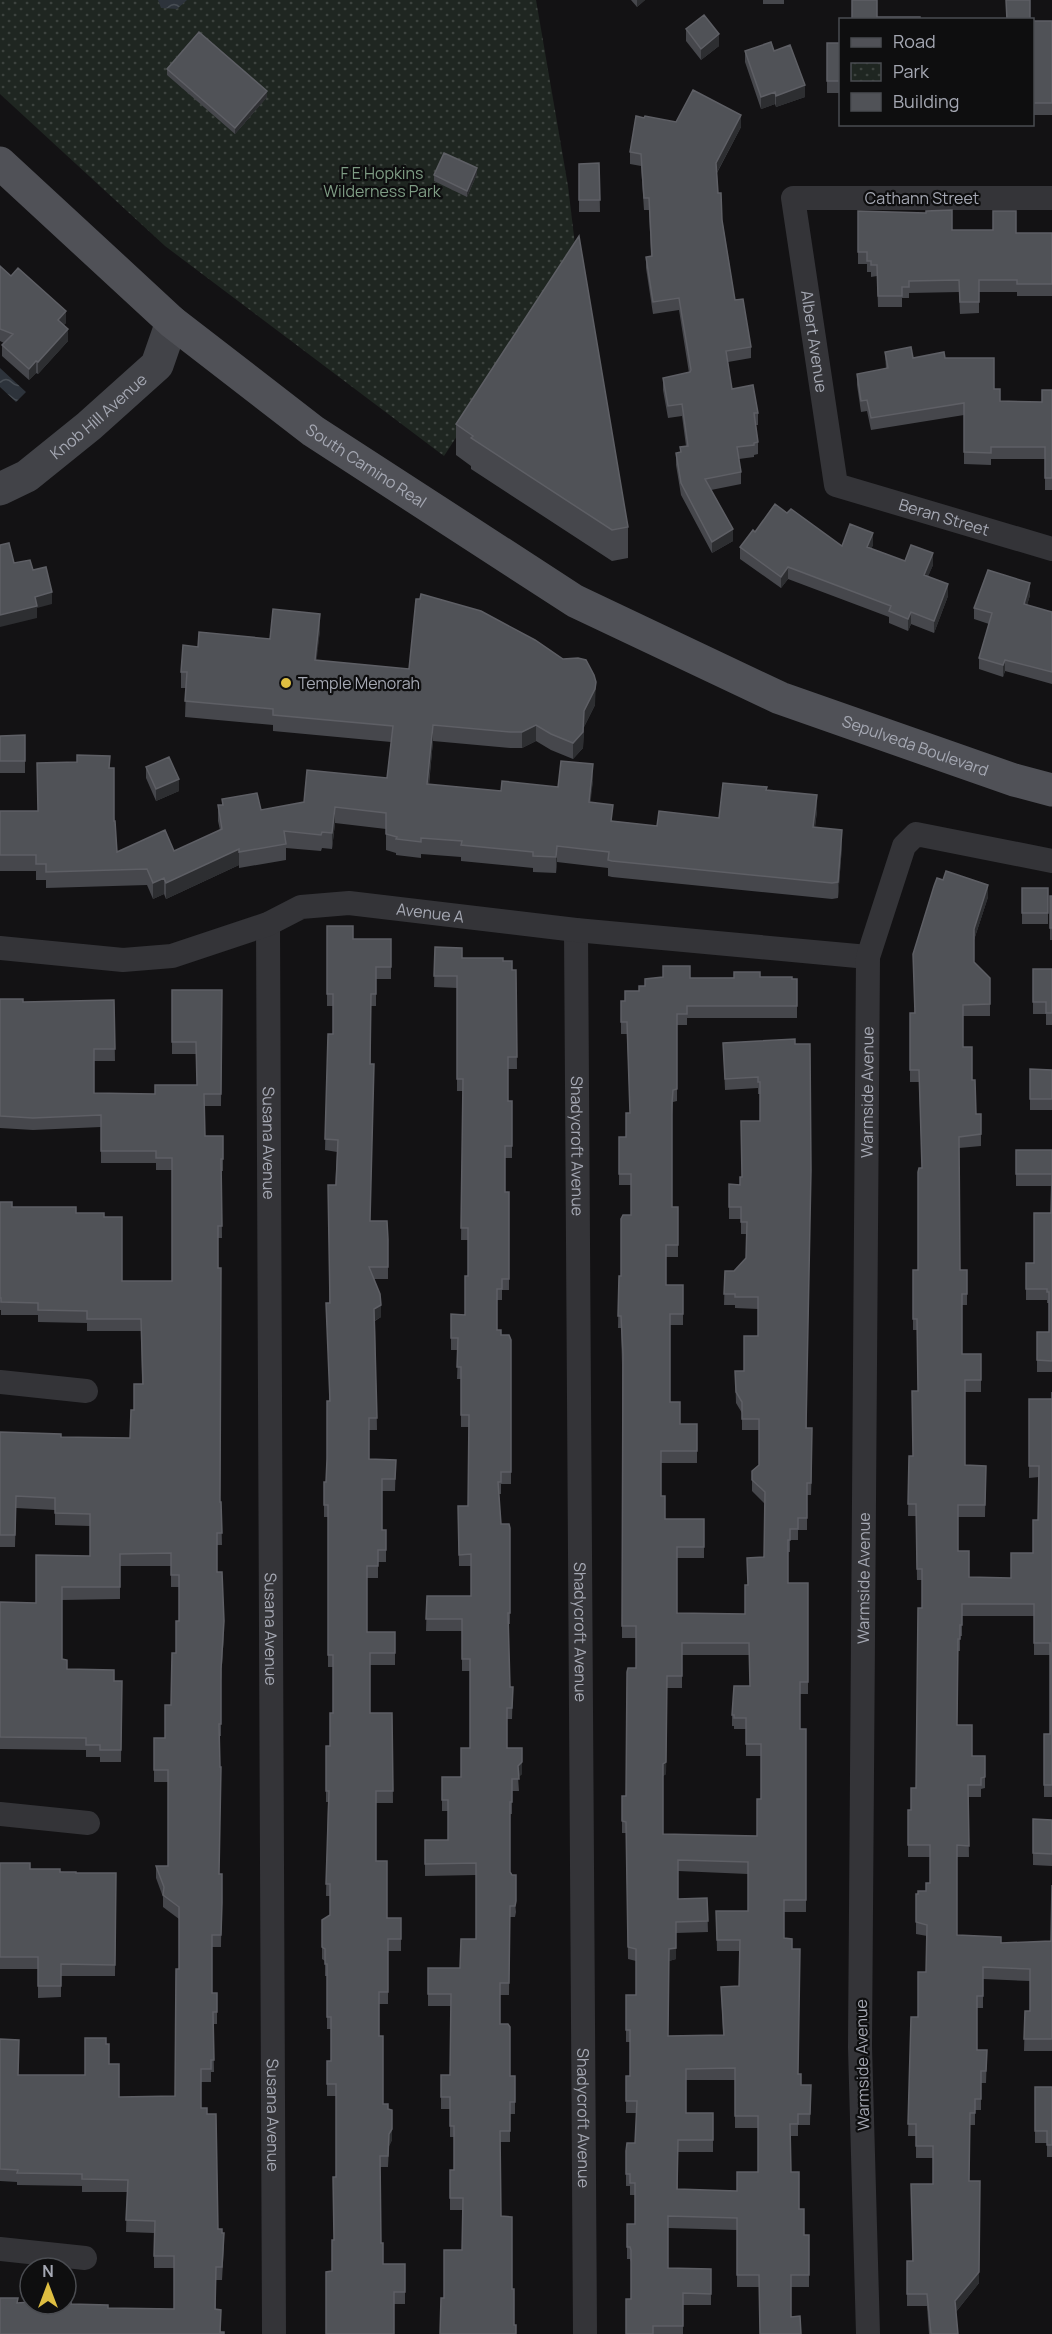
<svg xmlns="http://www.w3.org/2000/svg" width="1052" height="2334" font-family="Manrope,sans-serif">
<defs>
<pattern id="park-dots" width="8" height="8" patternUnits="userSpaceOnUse" patternTransform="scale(1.5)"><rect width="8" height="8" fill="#1f2621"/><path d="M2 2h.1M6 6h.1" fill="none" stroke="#3d433f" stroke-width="1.8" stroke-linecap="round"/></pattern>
<pattern id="water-waves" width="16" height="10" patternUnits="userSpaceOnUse" patternTransform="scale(1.5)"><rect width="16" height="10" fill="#2d333b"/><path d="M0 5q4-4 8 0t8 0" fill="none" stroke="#484e55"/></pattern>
</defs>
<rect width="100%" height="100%" fill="#131214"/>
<path fill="url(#park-dots)" d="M0,0H536L568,186L576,253L444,456L165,246L0,94Z"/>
<path fill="url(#water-waves)" d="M158,0H187L177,9L161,8Z
M0,368L26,392L16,402L0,387Z"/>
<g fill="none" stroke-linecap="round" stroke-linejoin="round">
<g stroke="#343438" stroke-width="24">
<path id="s1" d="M1052,198H793L836,485L1052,549"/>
<path id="s2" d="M268,924L274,2334"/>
<path id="s3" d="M576,930L585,2334"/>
<path id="s4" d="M0,948L123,960L172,956L268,924L301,907L349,903L576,930L868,957"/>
<path d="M0,1382L86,1391"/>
<path d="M0,1814L88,1823"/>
<path d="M0,2249L85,2258"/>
<path id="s5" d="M868,2334L860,2047L868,957L904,846L916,834L1052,861"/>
</g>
<path stroke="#424348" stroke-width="33" id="s6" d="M0,489L27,476L89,426L157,365L172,322"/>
<path stroke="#505157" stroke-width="33" id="s7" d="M0,163L172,322L313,431L575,601L780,698L1014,780L1052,790"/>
</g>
<path fill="#46474c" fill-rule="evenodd" d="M631,0H645L637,7Z
M763,0H784V4H763Z
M1032,21H1052V115H1032Z
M686,29L719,46L701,60L686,41Z
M827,43H840V93H827Z
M745,51H774L805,97L776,107L775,104L761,109L745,62Z
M167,69L267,97L235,134L167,75Z
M644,118L676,122L741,127L717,173L718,193L735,300L751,347V358L728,362L732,389L758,413V425H756L758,442V454L754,455V457L739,459L741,472V484L711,490L733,541L712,553L681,495L676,465V453H680V447L686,446L682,416L668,418L663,390V378L689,373L679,310L653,314L646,268V257L651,256L649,210H644L641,166L630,164V152Z
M599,163L600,212H579V164Z
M477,174L467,197L434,181V175Z
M858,211L952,230L1016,233H1052V296H1017V292H979V313L960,314L959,292L909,293V298H902V307H878L877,276L871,277V272H867V264H858Z
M0,266L66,323L63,325L68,341L38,374L36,373L29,380L2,356V345L4,343L0,341Z
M885,352L913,358H945L994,389L1000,401L1042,402L1052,390V490H1045V459H991V465L964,464V415L871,430L867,411L861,412L857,385V374L886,369Z
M456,424L628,527V558L612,561L471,469V466L456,455Z
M787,513L842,546L873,545L871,549L905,561L933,565L928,576L948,596L934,633L911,624L908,631L889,623V617L788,579L781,588L740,559V547L755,532Z
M1030,595L1027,605L1052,612V684L1005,671L1003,677L979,669V658L989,624L974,619V608Z
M320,630L316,660L595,705L584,727L583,748L573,759L551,750L536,741L522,748H510L433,741L429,785L501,791L558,787L593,780L590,802L613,821L657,826L719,818L767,790L817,811L815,827L842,846L838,898L832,899L612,877L608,876V868L557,862L556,873L533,872V868L461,861V857L421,854V858L396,855V853L386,850V829L335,823L332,849L322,848L321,851L286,848V860L239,868V865L166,899L164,894L153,899L147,885L46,888V880H36V871H0V811H38L37,763L110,768L117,852L174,851L220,830L218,821V805H222V799L261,810L304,802L387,778L391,742L273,731V725L185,717L186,688H181V672L198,647L270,639Z
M25,735V773H0V736Z
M146,767L179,791L156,801L146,778Z
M943,880L988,897L974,940V962L990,978V1016H963V1047L972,1080L976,1114H981V1146L959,1148L960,1270H967V1305H962V1354H981V1392H965V1465L986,1466L985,1517H958V1551L969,1577L1011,1578L1033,1553L1038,1520L1039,1477L1029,1478V1399H1052V1392V1797H1044V1734H1050V1655H1034V1616H962V1636H960V1651H958L957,1725L972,1756H985V1788L981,1789V1797H968L969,1857H957V1935L1001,1943L1051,1941L1052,1885V2051H1024L1025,2011H1030V1981L983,1979V2008H977V2050H987L986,2083H981V2110H975V2125H970L969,2181L979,2283L956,2312L958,2334H929L927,2306H907V2261H912L933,2184V2158H916V2136H908L911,2017H918L926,1972L927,1936L916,1934V1894L926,1891L930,1883V1857H908V1810H911L916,1788L922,1608V1580H917L916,1516H908L909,1456H913L918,1391L917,1330H913V1270H918L922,1168L919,1082H910V1013H914Z
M1022,888H1048V924H1022Z
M1050,896H1052V940H1050Z
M327,926L353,939H391V979H376V1006H371L370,1221L388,1239V1279H374L381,1317L375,1321L377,1430H369V1459L396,1460L395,1491H382V1530H386V1562H378V1578H367V1632H395V1665H370V1713H392L393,1803H376V1861L387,1918H401V1951H388V2004H379V2036L383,2104L388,2109L392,2140L389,2146L388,2167H380L381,2243L383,2264H405V2304H394L332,2271L334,2240L336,2177V2096H327V2061H331V2029H327V1976H325V1961L322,1959V1920L330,1915V1896H326L328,1802H326V1746H330L333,1713V1667H328V1517H324V1482H326L329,1401V1303L337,1152L325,1150L328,1034H333V1006H327Z
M435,947L462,958L503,961L512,970H516L517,1069H508V1101H512V1158H505V1192H509V1290H502V1300H497V1330L501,1335L511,1340V1484H501V1494H499L501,1524L510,1528V1624H508L510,1687H513L512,1719H507V1748L522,1774L518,1777L519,1791H512V1814H510V1872L512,1875L516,1912L515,1917H510L509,1995H500V2024L510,2076H515V2114H510V2142H500L501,2216L512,2289L514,2325L516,2334L444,2298L462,2250L463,2210H450V2170H454V2137H450V2109H441V2075H450L451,2006H428V1968H460L476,1939V1875L425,1876V1840H448V1811H442V1777H461L470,1748V1671H462V1631H426L427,1596H471V1566H459L458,1506H468L469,1427H461V1379H457L458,1350H451V1314L465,1315L468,1276V1240H461L463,1091H457V988L434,987Z
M1033,969H1052V1025H1046V1014H1033Z
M760,977L797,979V1018H687V1025H677V1101L673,1102L672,1115V1207H678V1257H666V1285H683V1325H670V1402L680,1424H697V1463H661V1496L665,1519H704V1558H677V1613L745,1614L748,1585L764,1557L765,1504L752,1491V1471L759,1465V1430H742V1413L736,1403L735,1371H744L758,1336V1309L735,1308V1305H724L725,1271H734L746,1258V1234H741V1219H729V1184L740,1185L760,1121V1094H758V1088L725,1090L723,1043L795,1039L807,1428L812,1463L811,1495H807V1530H798V1540H790V1552H788V1583H808V1694H800V1729H806V1912H784V1938L792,1949L798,2074L801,2085H811L810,2125H798V2136H790L791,2172L804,2235H809V2287H791V2317L801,2334L759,2287H737V2230L668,2228V2268L711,2269V2305H683V2334H626L631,2299V2262L630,2259H627V2224H635V2195H630V2186H626V2151L635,2143L637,2113H626V2076H630V2042H626V1995H636V1961L628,1959L626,1833H622V1796H626L636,1668V1638H622V1365L621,1328H618L619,1276H621L631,1215V1185H619V1137H626L630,1113L627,1034H621V1001H625L645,986L690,978ZM682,1655H749L750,1686L732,1715V1726H734V1729H746V1756H761V1799L757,1836L663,1834V1776L666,1774L667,1688H682ZM678,1871L748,1874V1911H716L717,1951H739V1986L721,1987L723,2035L668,2036L669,1961L676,1959V1933L708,1932L707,1898L678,1899ZM686,2080H735V2128H758V2172L737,2191L678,2189V2152H713V2113H686Z
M172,990H222L221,1106H204L205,1136H223V1171H221L222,1238H218L220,1502H221L222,1545H217V1572L224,1633L221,1681V1736H219V1874H222L221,1947H212V1993H217V2024H213L214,2072H211V2082H201V2108L207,2114L218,2229L222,2233L224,2245L222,2280H216V2309L221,2332L17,2303L71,2304L108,2308L174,2309V2268H154V2233L126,2232L127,2192H82V2186L17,2185V2182L0,2181V2039L19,2052L18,2075H85L106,2044L109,2064L119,2097L175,2096L179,1969V1919L163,1907V1897L156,1878V1866H168V1782H154V1738H165L171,1705L179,1621V1587H171V1566H120V1599L62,1600V1659L67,1669L114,1681H122L121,1762H100V1757H86V1750L0,1749V1602L36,1603L90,1556V1526L55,1525V1510L16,1508L15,1547H0V1432L61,1437L130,1438L134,1410L142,1384L141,1331H87V1323L38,1322V1315H1V1310H0V1202L12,1207L76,1213L104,1217L122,1281H172V1170H156V1163H101V1127L33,1130L0,1128V999L23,1002L114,1000L115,1061H94V1093L155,1094L197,1085L196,1054H172Z
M1030,1069L1052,1070V1110H1030Z
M1016,1150H1052V1372H1037V1332H1049V1303H1047V1300H1026V1263H1034L1051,1213L1052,1186H1016Z
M1033,1819L1052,1820V1866L1033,1865Z
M0,1863L30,1869L76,1873H116L115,1976H61V1997L38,1998V1969H0Z
M1035,2087H1052V2157H1047V2143H1035Z"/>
<path fill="#2d2e31" d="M637,0H645L637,7Z
M719,34V46L701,60V49Z
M805,85V97L776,107V96Z
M267,91V97L235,134V128Z
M775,92V104L761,109V97Z
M741,115V127L716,174V163Z
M477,168V174L467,197V191Z
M66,311V323L58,332V320Z
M68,329V341L38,374V362Z
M36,361V373L29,380V369Z
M733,529V541L712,553V542Z
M873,533V545L867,559V547Z
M933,553V565L924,586V575Z
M788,567V579L781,588V577Z
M1030,583V595L1024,616V604Z
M948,584V596L934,633V621Z
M52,592V604L37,608V618L0,627V615L35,597Z
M911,612V624L908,631V619Z
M320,614V630L315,676V660Z
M1005,660V671L1003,677V665Z
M596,682L595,705L584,727L583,748L573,759V743L584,711Z
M433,725V741L427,800V784Z
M536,725V741L522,748V732Z
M593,764V780L589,818V802Z
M179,779V791L156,801V789Z
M817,795V811L813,843V827Z
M335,807V823L332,849V833Z
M842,830V846L838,898V882Z
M557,846V862L556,873V857Z
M239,849V865L166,899V883Z
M164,878V894L153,899V883Z
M988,885V897L974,940V929Z
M381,1305V1317L374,1321V1309Z
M224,1621V1633L221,1681V1669Z
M667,1676L666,1774L663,1776V1764Z
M522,1762V1774L518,1778V1766Z
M676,1922V1959L669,1961V1949Z
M392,2129V2140L389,2146L388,2167L389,2134Z
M980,2181L979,2283L955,2313V2301Z"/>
<path fill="#505257" stroke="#5e5f65" stroke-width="1.5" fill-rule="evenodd" d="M852,0H877V17H920V20H852Z
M1006,0H1030V20H1007Z
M704,15L719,34L701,49L686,29Z
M1032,21H1052V103H1032Z
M199,32L267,91L235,128L167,69Z
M771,42L774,51L790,45L805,85L776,96L775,92L761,97L745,51Z
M827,43H840V81H827Z
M693,90L741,115L716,163L718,193H721L722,220L735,300L743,299L751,347L726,351L732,389L753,385L758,413H754L758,442L754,443V445L737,447L741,472L705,479L733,529L712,542L681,483L676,453L681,452L680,447L688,446L682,404L668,406L663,378L690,372L691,370L679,298L653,302L646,257L652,256L649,198H644L641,154L630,152L636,116L644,118L645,116L676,122Z
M444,153L477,168L467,191L434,175Z
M599,163L600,200H579V164Z
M952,210V230H993V211H1016V233H1052V284H1017V280H979V302H960L959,280L909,281V287H902V296H878L877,265H871V261H867V252H858V211L926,213V211Z
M579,236L628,527L612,530L471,438L473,436L456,424Z
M0,266L11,276L18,268L66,311L58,320L68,329L38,362L36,361L29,369L2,345L13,334L0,329Z
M911,347L913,358L944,352L945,358H994V389H1000V401L1042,402V390H1052V478H1045V447H991V453L964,452V403L871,418L867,400L861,401L857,374L888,368L885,352Z
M775,504L787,513L791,509L842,546L850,524L873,533L867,547L905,561L911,545L933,553L924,575L948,584L934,621L911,612L908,619L889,611L891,606L788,567L781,577L740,547L753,530L755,532Z
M9,543L14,563L30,560L33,570L46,567L52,592L35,597L37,606L0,615V545Z
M988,570L1030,583L1024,604L1052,612V672L1005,660L1003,665L979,658L992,613L974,608Z
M421,594L481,611L535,640L563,659L578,658L586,660L594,675L596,682L595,689L584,711L583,732L573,743L551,734L536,725L522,732H510L433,725L427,784L501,791L502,781L558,787L561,761L593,764L589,802L613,805L611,821L657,826L659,811L719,818L723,783L767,787L766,790L817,795L813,827L842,830L838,882L832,883L612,861L608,860L609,852L557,846L556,857L533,856V852L461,845L462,841L421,838V842L396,839L397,837L386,834V813L335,807L332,833L322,832L321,835L284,831L286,844L239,852V849L166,883L164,878L153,883L147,869L46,872V864H36V855H0V811H38L37,763L77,762V755L110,756L109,768H114V821H115L117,852L165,830L174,851L222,829L218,805H223L222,799L257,793L261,810L304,802L307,770L387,778L393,726L273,715V709L185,701L187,672H181L183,645L198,647L199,632L270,639L273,609L320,614L315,660L409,669L416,599H420Z
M25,735V761H0V736Z
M169,757L179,779L156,789L146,767Z
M946,871L988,885L974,929V962L990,978V1004L963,1005V1047H972V1080H975L976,1114H981V1134L959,1137L960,1270H967V1294H962V1354H981V1380H965V1465L986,1466L985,1505H958V1551H969V1577L1011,1578V1553H1033V1520H1038L1039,1466H1029V1399H1052V1392V1785H1044V1734H1050V1643H1034V1604H962V1625H960V1639H958L957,1725H972V1756H985V1777L981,1778V1785H968L969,1846L957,1845V1935L1001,1937V1943L1051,1941L1052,1885V2039H1024L1025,2011H1030V1969L983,1967V1996H977V2050H987L986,2071H981V2099H975V2113H970L969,2181H980L979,2272L955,2301L958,2334H931L927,2294H907V2261H913L911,2184H933V2146H916V2124H908L911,2017H918V1972H926L927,1925L916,1922V1894H918V1891H926V1883H930V1845H908V1810H911V1788H916L918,1608H922V1569H917L916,1504H908L909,1456H913L912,1391H918L917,1319H913V1270H918V1172L919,1168H922L919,1070H910V1013H915L913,954L934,886L937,878L943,880Z
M1022,888H1048V913H1022Z
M1050,896H1052V928H1050Z
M327,926H353V939H391V967H376V994H371L370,1064H374L370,1221H387L388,1239V1267H369L380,1294L381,1305L374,1309L377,1418H369V1459L396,1460L395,1479H382V1530H386V1550H378V1566H367V1632H395V1653H370V1713H392L393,1791H376V1861H387V1918H401V1939H388V1992H379V2036H383V2104H388V2109L392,2110V2129L389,2134L388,2156H380L381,2243H383V2264H405V2292H394V2334H326V2272L332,2271V2240H334L333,2177H336V2084H327V2061H331V2017H327V1964H325V1949L322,1947V1920L330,1915V1884H326L329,1791H326V1746H330V1713H333V1655H328V1505H324V1482H326L327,1459V1401H330L326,1303H330L328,1185H336L338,1140L325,1139L328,1034H333V994H327Z
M435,947L462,948V958H503V961H512V970H516L517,1057H508V1101H512V1146H505V1192H509V1279H502V1289H497V1330H501V1335H509L511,1340V1472H501V1482H498L501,1524H509L510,1528V1613H508L510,1687H513L512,1708H507V1748H522V1762L518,1766L519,1779H512V1802H510V1872L512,1875H516V1901L515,1906H510L509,1983H500V2024H508L510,2027V2076H515V2102H510V2131H500L501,2216L512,2217V2289H514V2325H516V2334H440L441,2298H444V2250H462L463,2198H450V2170H454V2126H450V2097H441V2075H450L451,1994H428V1968H460L461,1939H476V1863L425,1864V1840H448V1800H442V1777H461V1748H470V1659H462V1619H426L427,1596H471V1554L459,1555L458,1506H468L469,1415H461V1367H457L458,1338H451V1314L465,1315V1276H468V1228H461L463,1079H457V976H434Z
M663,966H690V978H734V972H760V977H792V979H797V1006H687V1014H677V1089L673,1090L672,1103V1207H678V1245H666V1285H683V1314H670V1402H680V1424H697V1451H661V1496H665V1519H704V1547H677V1613L745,1614V1585H748L747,1558L764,1557L765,1492L752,1480V1471L759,1465V1419H742V1402L736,1392L735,1371H744V1336H758V1297H735V1294H724L725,1271H734L746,1258L747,1222H741V1207H729V1184L740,1185V1177H742L741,1121H760V1082H758V1077L725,1079L723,1043L795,1039V1044H810L811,1170L806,1428H812L811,1483H807V1518H798V1529H790V1540H788V1583H808V1682H800V1729H806V1900H784V1938L792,1939V1949H800L798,2074H801V2085H811L810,2114H798V2124H790L791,2172H799V2209H804V2235H809V2275H791V2317L800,2316L801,2334H760L759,2275H737V2218L668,2216V2268L711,2269V2294L683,2293V2326H653V2334H626V2299H631V2250L630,2247H627V2224H635V2183H630V2174H626V2151L627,2143H635L637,2101H626V2076H630V2030H626V1995H636V1949L628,1947L626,1822L622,1821V1796H626L627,1672L628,1668H636V1626H622L623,1354L621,1316H618L619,1276H621V1219L623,1215H631V1174H619V1137H626V1113H630L627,1022H621V1001H625V991H639V986H645V979L663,977ZM682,1643H749L750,1686H734L732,1715H734V1718H746V1744H761V1799H757V1836L663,1834V1764L666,1762L667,1676H682ZM678,1860L748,1862V1911H716L717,1940H740L739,1986L721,1987L724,2035L668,2036L669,1949L676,1948V1922L708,1921L707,1898L678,1899ZM735,2068V2116H758V2172H737V2191L677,2189L678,2140H713V2113H686V2069Z
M1033,969H1052V1013H1046V1002H1033Z
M172,990H222L221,1094H204L205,1136H223V1159H221L222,1226H218V1268H221L220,1502H221L222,1533H217V1572H222L224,1621L221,1669V1724H219L220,1767H221L219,1874H222V1903L221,1935H212V1993H217V2012H213L214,2060H211V2069H201V2108H207V2114H216L218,2229H222V2233H224L222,2267H216L215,2309L221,2310L220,2332H224V2334H0V2298H18L17,2303L30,2302V2304H66V2302H71V2304L108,2305V2308L174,2309V2256H154L155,2221L126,2220L128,2180L82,2179V2174L17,2173L18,2170L0,2169V2039L19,2040L18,2075H85V2038H106V2044H109V2064H119V2097L175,2096L176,1969H179V1907L163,1895L164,1887L156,1866H168V1770H154V1738H165V1705H171L172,1653H176V1621H179V1575H171V1553L120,1554V1587H62V1659L67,1660V1669L114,1670V1681H122L121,1750H100V1745H86V1738L0,1737V1602L36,1603V1555L90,1556V1514L55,1513V1498L16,1496L15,1535H0V1432L61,1434V1437L130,1438L131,1410H134V1384H143L141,1319H87V1311L38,1310V1303L1,1302V1298H0V1202H12V1207H76V1213H104V1217H122V1281H172V1158H156V1151H101V1115L33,1118L0,1116V999H23V1002L114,1000L115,1049H94V1093L155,1094V1085H197L196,1042H172Z
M1030,1069L1052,1070V1099H1030Z
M1016,1150H1052V1361L1037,1360V1332H1049V1292H1047V1289H1026V1263H1034V1213H1051L1052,1174H1016Z
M1033,1819L1052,1820V1854L1033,1853Z
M0,1863H30V1869H60V1872H76V1873H116L115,1965L61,1964V1986H38V1957H0Z
M1035,2087H1052V2145H1047V2131H1035Z"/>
<circle fill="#debe41" stroke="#0e0e0f" stroke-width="2" cx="286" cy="683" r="6"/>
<g text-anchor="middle" stroke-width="4.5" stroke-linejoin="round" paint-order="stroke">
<g font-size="16" fill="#7e9c84" stroke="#0e0e0f">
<text x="382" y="179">F E Hopkins<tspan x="382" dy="18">Wilderness Park</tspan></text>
</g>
<g font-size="16" fill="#a5a8b3" stroke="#0e0e0f">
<text x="922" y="204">Cathann Street</text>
<text dy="6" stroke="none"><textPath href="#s1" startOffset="404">Albert Avenue</textPath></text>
<text dy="6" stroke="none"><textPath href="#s6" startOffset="123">Knob Hill Avenue</textPath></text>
<text dy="6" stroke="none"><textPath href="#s7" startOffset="476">South Camino Real</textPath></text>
<text dy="6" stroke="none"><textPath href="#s1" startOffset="662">Beran Street</textPath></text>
<text dy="6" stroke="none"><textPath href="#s7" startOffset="1095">Sepulveda Boulevard</textPath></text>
<text dy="6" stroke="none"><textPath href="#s4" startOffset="441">Avenue A</textPath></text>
<text dy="6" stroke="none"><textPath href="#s5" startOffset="1242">Warmside Avenue</textPath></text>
<text dy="6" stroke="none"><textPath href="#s2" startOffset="219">Susana Avenue</textPath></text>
<text dy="6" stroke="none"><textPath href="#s3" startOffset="216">Shadycroft Avenue</textPath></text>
<text dy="6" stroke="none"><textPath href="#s5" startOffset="756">Warmside Avenue</textPath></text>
<text dy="6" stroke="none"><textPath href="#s2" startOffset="705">Susana Avenue</textPath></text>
<text dy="6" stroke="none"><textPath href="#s3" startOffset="702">Shadycroft Avenue</textPath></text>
<text transform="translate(862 2065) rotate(-91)" y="6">Warmside Avenue</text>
<text dy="6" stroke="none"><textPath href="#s2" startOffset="1191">Susana Avenue</textPath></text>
<text dy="6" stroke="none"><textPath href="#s3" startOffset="1188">Shadycroft Avenue</textPath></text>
</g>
<g font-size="16" fill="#a5a8b3" stroke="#0e0e0f" text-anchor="start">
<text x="298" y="689">Temple Menorah</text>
</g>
</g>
<rect x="839" y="18" width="195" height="108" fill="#0e0e0f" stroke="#4a4c51" stroke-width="1.5"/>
<rect x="851" y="38" width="30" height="9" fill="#505157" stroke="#4a4c51" stroke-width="1.5"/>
<text x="893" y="48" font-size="18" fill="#a5a8b3">Road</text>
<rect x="851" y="63" width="30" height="18" fill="url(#park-dots)" stroke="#4a4c51" stroke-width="1.5"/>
<text x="893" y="78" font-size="18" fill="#a5a8b3">Park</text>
<rect x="851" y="93" width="30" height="18" fill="#505257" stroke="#4a4c51" stroke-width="1.5"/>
<text x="893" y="108" font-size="18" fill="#a5a8b3">Building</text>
<g transform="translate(48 2286)"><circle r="28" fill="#0e0e0f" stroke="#4a4c51" stroke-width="1.5"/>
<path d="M0-4.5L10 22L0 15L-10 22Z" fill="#debe41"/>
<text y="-9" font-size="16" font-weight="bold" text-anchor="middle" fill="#a5a8b3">N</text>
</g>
</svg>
